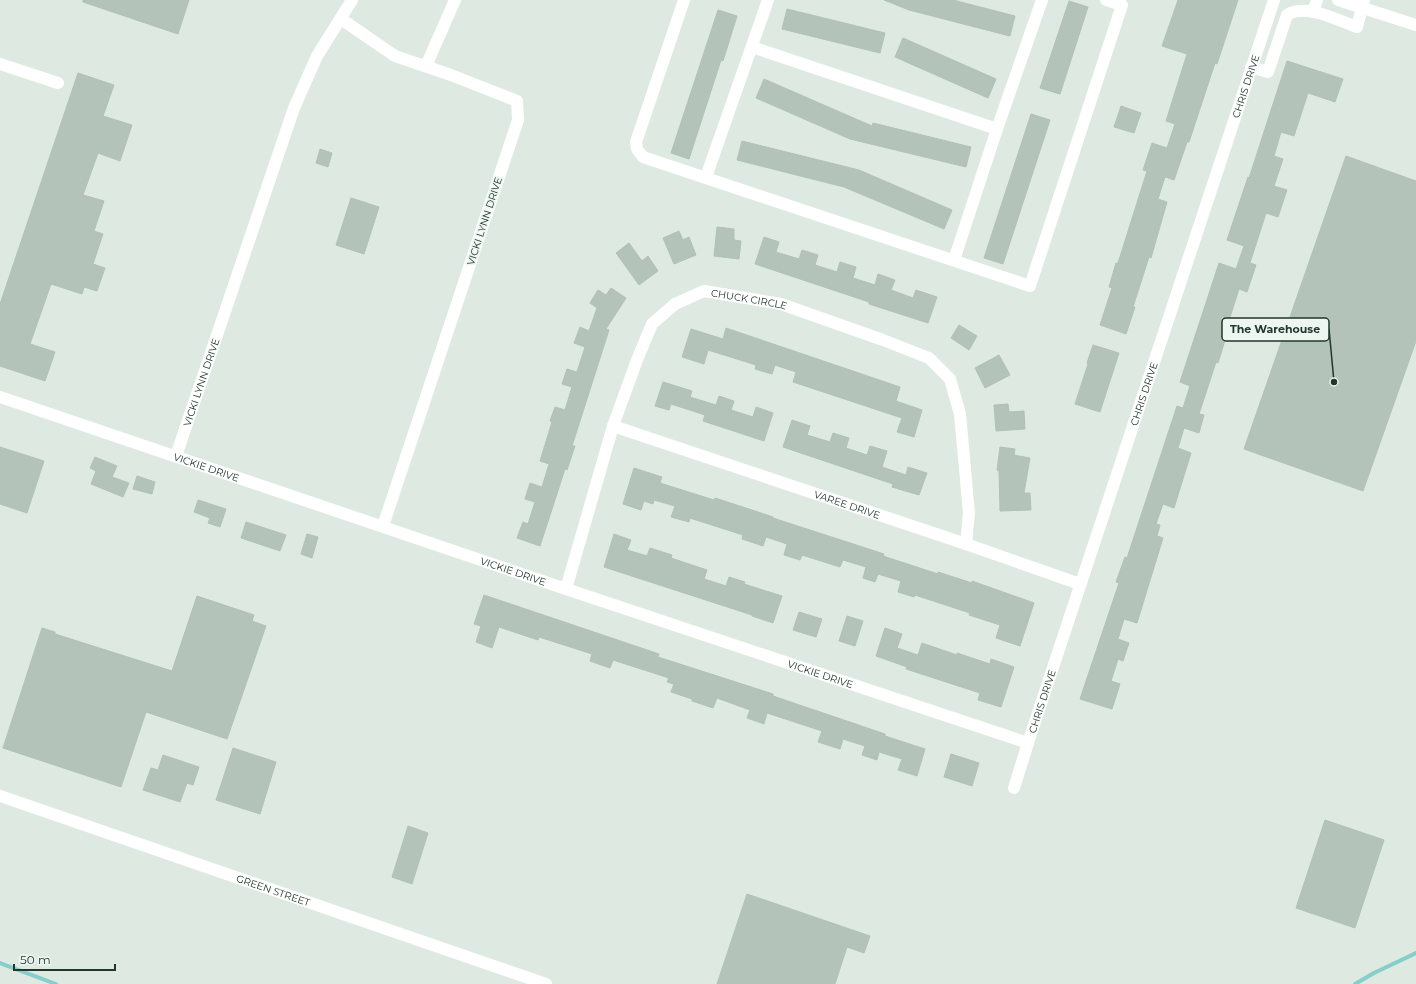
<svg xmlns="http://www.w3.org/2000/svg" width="1416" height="984" font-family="Montserrat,sans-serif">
<rect width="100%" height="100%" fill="#dde9e1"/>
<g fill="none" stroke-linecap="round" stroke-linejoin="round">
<path stroke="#87cdca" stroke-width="4" d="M0,963L56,984
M1355,984L1374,973L1416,953"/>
</g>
<path fill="#b3c3ba" stroke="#b0c2b7" d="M83,0H189L178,34L83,2Z
M884,0H953L1015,16L1010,36L909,10Z
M1178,0H1238L1217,64L1215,63L1189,142H1187L1174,180L1165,177L1158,199L1167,202L1151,258L1149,257L1133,307H1135L1126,334L1100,325L1112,288L1109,287L1116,263H1118L1147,171L1143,170L1152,143L1167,148L1175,124L1166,121L1187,54L1162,46Z
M1069,1L1088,7L1060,94L1040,88Z
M787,9L885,33L880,53L782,29Z
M718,10L737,16L723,61L721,60L689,159L671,153Z
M903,38L996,79L988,98L895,57Z
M1287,61L1343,79L1335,102L1308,93L1294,136L1281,132L1274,156L1283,159L1274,186L1287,190L1278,217L1266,213L1250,263L1256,265L1247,292L1239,289L1224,336L1226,337L1218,363L1216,362L1199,414L1204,415L1199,433L1184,428L1178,448L1191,453L1174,508L1163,504L1156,524L1160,525L1157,536L1163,538L1137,623L1124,619L1118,639L1129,643L1123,661L1118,659L1111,681L1120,684L1112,709L1080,699L1119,583L1116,582L1125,557L1127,558L1177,406L1183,408L1190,386L1180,382L1219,263L1236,269L1244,246L1227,240L1248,177L1249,178Z
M78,73L114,85L103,116L132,125L120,161L98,153L83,195L104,201L94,231L103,234L93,264L105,268L97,291L84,287L82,294L51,284L30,344L55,352L45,381L0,366V304Z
M764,79L872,126L873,123L971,147L966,167L850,139L756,98Z
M1121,106L1141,113L1134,133L1114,127Z
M1031,114L1050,120L1003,264L984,258Z
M742,141L859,170L952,210L944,229L844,187L737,160Z
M320,149L332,153L328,167L316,163Z
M1346,156L1416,181V341L1363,491L1244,449Z
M351,198L379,207L364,254L336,245Z
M717,227L734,229V240L741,241L739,259L714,256Z
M679,231L683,240L689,237L696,255L674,264L663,238Z
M764,237L779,242L776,252L799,259L802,250L818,255L815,265L837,272L840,262L856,267L853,278L875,285L878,274L895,280L891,290L913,298L916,290L937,297L928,323L869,304V302L755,264Z
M629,243L642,261L648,256L658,271L639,285L616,253Z
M611,288L626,298L606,329L609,330L572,446H575L567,470L565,469L540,546L517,538L523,522L528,524L535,502L525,499L530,483L542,487L549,464L540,461L552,422L550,421L555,407L565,410L572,387L562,384L567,369L577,372L585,347L574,343L580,327L589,331L597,308L590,303L598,290L606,295Z
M959,325L977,336L969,350L951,338Z
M726,328L900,387L896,401L922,410L914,437L897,432L902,418L793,382L796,372L775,365L772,374L755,369L756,365L708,350L704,364L682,357L691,329L723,339Z
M1093,345L1119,353L1100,412L1075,404L1088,364L1087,363Z
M999,355L1010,375L985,388L975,368Z
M663,382L692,391L690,397L716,405L719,396L734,401L731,410L753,417L756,407L773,413L764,441L703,421L705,415L671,404L669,410L655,406Z
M1008,404L1009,412L1024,411L1025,429L996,431L994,405Z
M792,420L810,426L807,435L830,442L833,433L849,438L846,448L867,455L870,446L887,451L882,467L906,475L908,467L927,473L919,495L892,487L893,484L783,447Z
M0,447L44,461L27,513L0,504Z
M1000,447L1015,449L1014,455L1030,458L1024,493H1030L1031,510L1000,511L999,471L997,470Z
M95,457L117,466L112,477L129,483L123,497L91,484L96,471L90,468Z
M634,468L662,477L660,483L714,500L715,498L752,510L773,517V518L884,554L883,556L938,574V572L972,583V581L1034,603L1020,646L996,638L1000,625L969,615L970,613L915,595L914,597L898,592L901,581L878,574L875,582L863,578L866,567L843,560L840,567L802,555L800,560L784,555L787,544L766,537L763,546L742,539L743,535L690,518L689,522L671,517L675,506L654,500L653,504L644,501L641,510L623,504Z
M137,476L155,482L152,494L133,489Z
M198,500L226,509L220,527L208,523L210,518L194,512Z
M246,522L286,535L280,551L241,538Z
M307,534L318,537L312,558L301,554Z
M614,534L631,540L627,550L647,556L650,548L672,555L671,558L707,570L704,579L726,586L729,577L745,582L744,584L782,596L773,623L752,616V615L604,567Z
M484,595L659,654L658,657L773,694V696L885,734V736L925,749L917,776L898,770L902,759L879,752L877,760L862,755L865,746L843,739L840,749L818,742L822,731L767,713L764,724L747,718L750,710L717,698L713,708L692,701V699L671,692L674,684L667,682L669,678L613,660L610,668L590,661L592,654L539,637L538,640L499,627L492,648L476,642L481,626L474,624Z
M197,596L254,615L252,621L266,626L227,739L146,712L121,787L3,748L42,628L55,632V634L172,671Z
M799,612L822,619L816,637L793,630Z
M847,616L863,621L855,646L839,641Z
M885,628L902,634L897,648L918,655L922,643L957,655V653L990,664L991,659L1014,667L1001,707L978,700L980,693L906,669L907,667L876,656Z
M233,748L276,762L260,814L216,800Z
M951,754L979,763L972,786L944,777Z
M163,755L199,767L193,785L187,783L180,802L143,790L151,768L158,770Z
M1325,820L1384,840L1355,928L1296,908Z
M408,826L428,833L412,884L392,877Z
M747,894L870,936L864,953L847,947L835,984H717Z"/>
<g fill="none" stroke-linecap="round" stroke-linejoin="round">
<g stroke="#fff" stroke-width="12">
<path d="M684,0L636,142L637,149L643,157L1030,286L1122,5L1106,0"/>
<path d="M1338,0L1416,25"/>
<path d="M1313,12L1317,0"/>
<path d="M341,19L395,56L451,75L517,101L518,120L383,526"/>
<path d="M752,47L997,129"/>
<path d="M0,64L58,83"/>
<path d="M426,66L455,0"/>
<path d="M1251,67L1268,72L1287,15C1306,3 1337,20 1357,27L1364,0"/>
<path d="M706,177L768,0"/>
<path d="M954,260L997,129L1042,0"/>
<path id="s1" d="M0,397L566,589L1028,743"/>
<path id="s2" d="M613,426L966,544L1080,584"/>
<path id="s3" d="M176,456L294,108L317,56L352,0"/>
<path id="s4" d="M566,589L613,426L637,360L652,324L675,304L704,291L781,304L883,340L929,358L950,379L960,414L969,513L966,544"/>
<path id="s5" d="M1014,788L1028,743L1274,0"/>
<path id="s6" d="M0,796L546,984"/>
</g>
</g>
<g text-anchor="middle" stroke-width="3.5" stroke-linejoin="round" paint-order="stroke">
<g font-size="10" fill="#20372c" stroke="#edf6f0">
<text dy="4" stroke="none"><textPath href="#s5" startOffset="739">CHRIS DRIVE</textPath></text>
<text transform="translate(484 221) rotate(-72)" y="4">VICKI LYNN DRIVE</text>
<text dy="4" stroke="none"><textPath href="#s4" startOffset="387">CHUCK CIRCLE</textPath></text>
<text dy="4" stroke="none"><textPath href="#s3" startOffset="78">VICKI LYNN DRIVE</textPath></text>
<text dy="4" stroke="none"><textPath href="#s5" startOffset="415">CHRIS DRIVE</textPath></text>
<text dy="4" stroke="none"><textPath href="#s1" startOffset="218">VICKIE DRIVE</textPath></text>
<text dy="4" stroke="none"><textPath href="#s2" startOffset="247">VAREE DRIVE</textPath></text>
<text dy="4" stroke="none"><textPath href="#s1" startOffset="542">VICKIE DRIVE</textPath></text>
<text dy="4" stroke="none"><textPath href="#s1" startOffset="866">VICKIE DRIVE</textPath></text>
<text dy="4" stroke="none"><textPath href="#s5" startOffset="91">CHRIS DRIVE</textPath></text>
<text dy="4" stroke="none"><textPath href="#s6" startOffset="289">GREEN STREET</textPath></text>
</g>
</g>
<path fill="none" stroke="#20372c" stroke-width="1.5" d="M1334 382L1329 329"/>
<circle fill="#20372c" stroke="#edf6f0" stroke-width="1.5" cx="1334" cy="382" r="4"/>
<rect fill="#edf6f0" stroke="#20372c" stroke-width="1.5" x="1222" y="318" width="107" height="23" rx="4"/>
<g font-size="11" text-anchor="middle" font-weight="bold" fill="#20372c">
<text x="1275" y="333">The Warehouse</text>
</g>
<path d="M14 964v6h101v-6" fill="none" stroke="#20372c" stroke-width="2"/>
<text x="20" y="964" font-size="12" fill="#20372c" stroke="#edf6f0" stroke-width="3" paint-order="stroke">50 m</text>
</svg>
